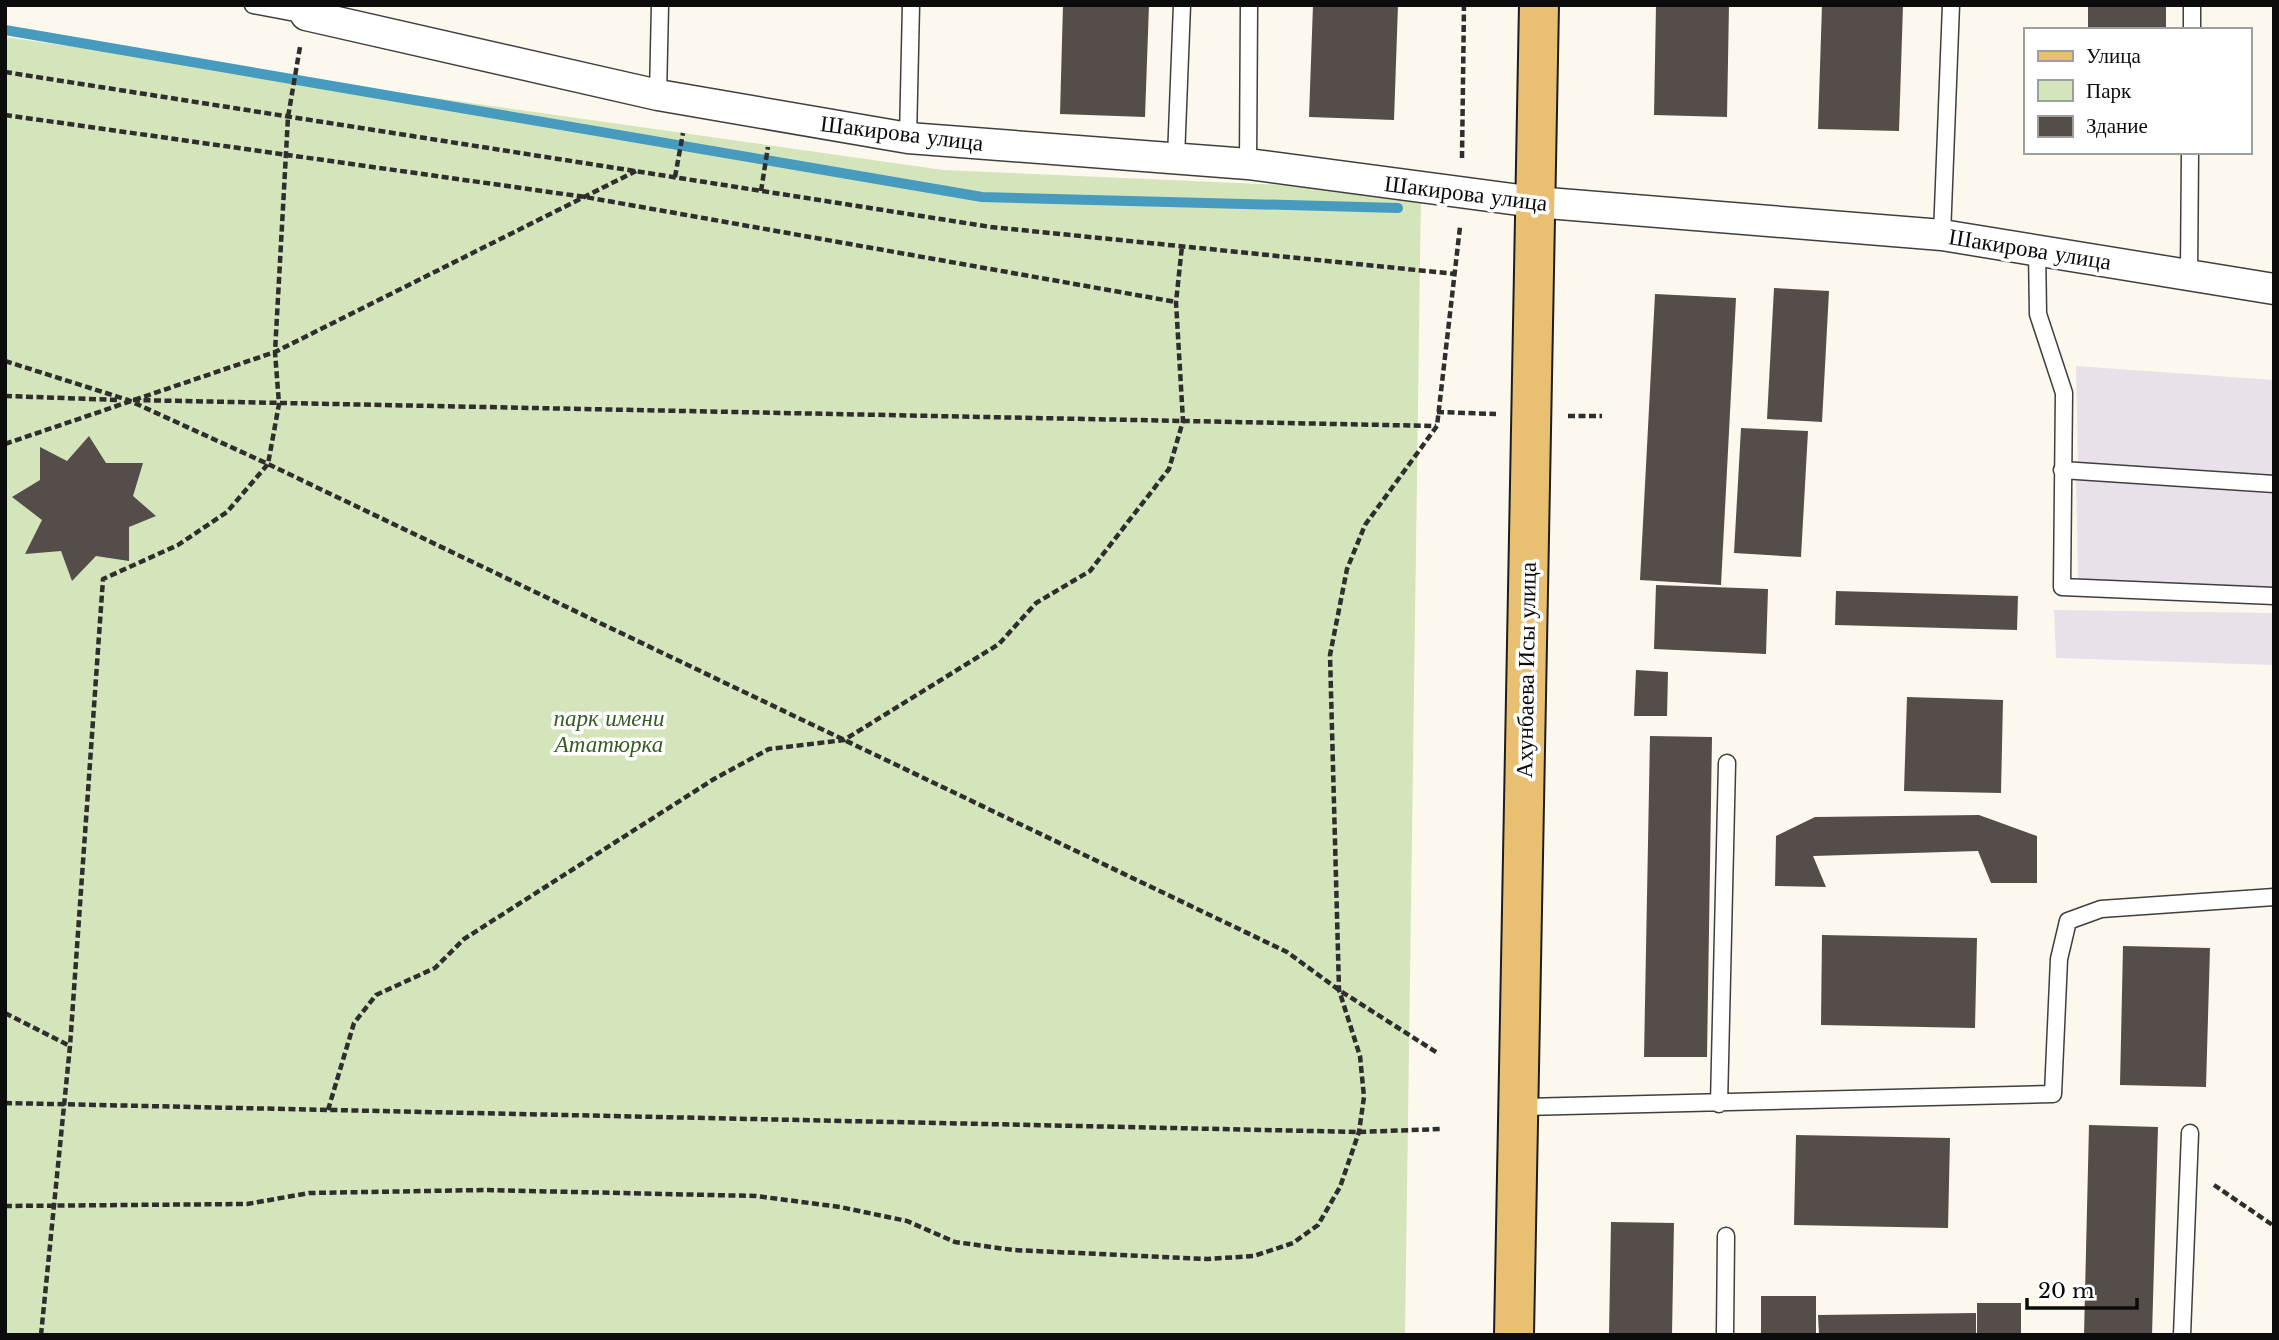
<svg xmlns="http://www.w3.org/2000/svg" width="2279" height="1340" font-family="'Libre Baskerville',serif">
<rect width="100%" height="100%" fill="#fdf8ee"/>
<path fill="#e8e1ea" d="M2076,366L2274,380V480L2078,468Z
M2076,477L2274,494V589L2078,579Z
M2054,610L2274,613V665L2056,658Z"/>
<path fill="#d4e4bb" d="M5,37L943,170L1421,191L1405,1335H5Z"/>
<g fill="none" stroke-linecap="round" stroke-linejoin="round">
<path stroke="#479bbe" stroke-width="10" d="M5,30L982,197L1398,208"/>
</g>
<path fill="#544d4a" d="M1063,5H1149L1145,117L1060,114Z
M1313,5H1398L1394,120L1309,117Z
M1656,5H1729L1727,117L1654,115Z
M1822,5H1903L1899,131L1818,129Z
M2088,5H2166V30H2088Z
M1774,288L1829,291L1822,422L1767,419Z
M1655,294L1736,298L1721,585L1640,580Z
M1741,428L1808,431L1801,557L1734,553Z
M89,436L106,463H143L133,496L156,516L129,527V561L96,556L72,581L61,551L25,554L42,520L12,497L40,480V447L67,461Z
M1656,585L1768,589L1766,654L1654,649Z
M1836,591L2018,596L2017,630L1835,625Z
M1636,670L1668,672L1667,716H1634Z
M1907,697L2003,700L2001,793L1904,791Z
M1650,736L1712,737L1707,1057H1644Z
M1979,815L2037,836V883H1991L1978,851L1813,856L1826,887L1775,886L1776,836L1815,817Z
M1822,935L1977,938L1975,1028L1821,1025Z
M2123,946L2210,948L2206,1087L2120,1085Z
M2089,1125L2158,1127L2152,1335H2084Z
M1796,1135L1950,1138L1948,1228L1794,1225Z
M1611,1222L1674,1223L1672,1335H1609Z
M1761,1296H1816V1335H1761Z
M1977,1303H2021V1335H1977Z
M1976,1313V1335H1819L1818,1315Z"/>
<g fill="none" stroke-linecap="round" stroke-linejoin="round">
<g stroke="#3f3f3f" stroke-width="19">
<path id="service" d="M253,5L306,15
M2192,30V5
M658,95L660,5
M908,138L911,5
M1176,158L1182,5
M1248,164L1249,5
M1942,235L1951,5
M2037,249L2038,314L2064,393L2062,587L2274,596
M2189,275L2190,152
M2062,470L2274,484
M1719,1104L1727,763
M1519,1107L2053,1094L2059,959L2068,921L2101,909L2274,897
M1725,1335L1726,1236
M2182,1335L2190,1133"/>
</g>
<g stroke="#3f3f3f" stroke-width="33">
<path id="minor" d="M306,5V15L658,95L908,138L1248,164L1535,202L1942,235L2274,289"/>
</g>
<g stroke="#1d1d1d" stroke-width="42">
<path id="primary" d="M1514,1335L1539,5"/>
</g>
<path stroke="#2e2e2e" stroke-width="4.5" stroke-dasharray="7 3.5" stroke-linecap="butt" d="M5,72L991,227L1456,274
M5,115L585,197L1176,302
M1462,158L1464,5
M675,177L683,133
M761,191L768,147
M5,361L128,400L268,464L1287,952L1339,990L1439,1054
M5,396L120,400
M133,400L1436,426
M1437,412L1496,414
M1568,416H1602
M5,444L275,352L636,171
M5,1013L70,1046
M5,1103L1359,1132L1443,1129
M328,1110L354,1023L376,995L435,968L464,939L714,779L769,749L844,740L999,644L1036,603L1090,571L1169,469L1183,421L1176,302L1182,246
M2214,1185L2274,1226
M5,1206L247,1204L309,1193L484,1190L756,1196L840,1207L907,1221L955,1242L1013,1250L1207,1259L1254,1256L1293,1243L1318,1225L1340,1187L1359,1132L1364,1097L1360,1056L1339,990L1330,655L1347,569L1365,525L1437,426L1460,227
M41,1335L70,1046L103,579L178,545L227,512L268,464L279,404L275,352L288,117L300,47"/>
<use href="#service" stroke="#fff" stroke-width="16"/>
<use href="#minor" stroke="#fff" stroke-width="30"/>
<use href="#primary" stroke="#e9c071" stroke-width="38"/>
</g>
<g text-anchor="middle" stroke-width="7" stroke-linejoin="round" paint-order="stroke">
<g font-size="23" fill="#0c0c0c" stroke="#fff">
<text transform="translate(902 133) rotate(7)" y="8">Шакирова улица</text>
<text transform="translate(1466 193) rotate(7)" y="8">Шакирова улица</text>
<text transform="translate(2030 249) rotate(9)" y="8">Шакирова улица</text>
<text transform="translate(1526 670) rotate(-89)" y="8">Ахунбаева Исы улица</text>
</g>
<g font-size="23" font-style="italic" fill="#365c24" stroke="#fff">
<text x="609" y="726">парк имени<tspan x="609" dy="26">Ататюрка</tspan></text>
</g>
</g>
<rect width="2279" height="1340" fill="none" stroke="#0c0c0c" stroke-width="14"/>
<rect x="2024" y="28" width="228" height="126" fill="#ffffff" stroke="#9e9e9e" stroke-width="2"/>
<rect x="2038" y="51" width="35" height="10" fill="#e9c071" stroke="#9e9e9e" stroke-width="2"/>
<text x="2086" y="63" font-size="21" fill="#0c0c0c">Улица</text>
<rect x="2038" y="80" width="35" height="21" fill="#d4e4bb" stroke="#9e9e9e" stroke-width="2"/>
<text x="2086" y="98" font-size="21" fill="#0c0c0c">Парк</text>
<rect x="2038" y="116" width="35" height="21" fill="#544d4a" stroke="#9e9e9e" stroke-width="2"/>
<text x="2086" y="133" font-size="21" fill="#0c0c0c">Здание</text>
<path d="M2027 1298v10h110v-10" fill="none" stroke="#0c0c0c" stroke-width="3.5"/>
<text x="2038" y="1298" font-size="21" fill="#0c0c0c" stroke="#ffffff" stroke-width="5" paint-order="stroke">20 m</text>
</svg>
